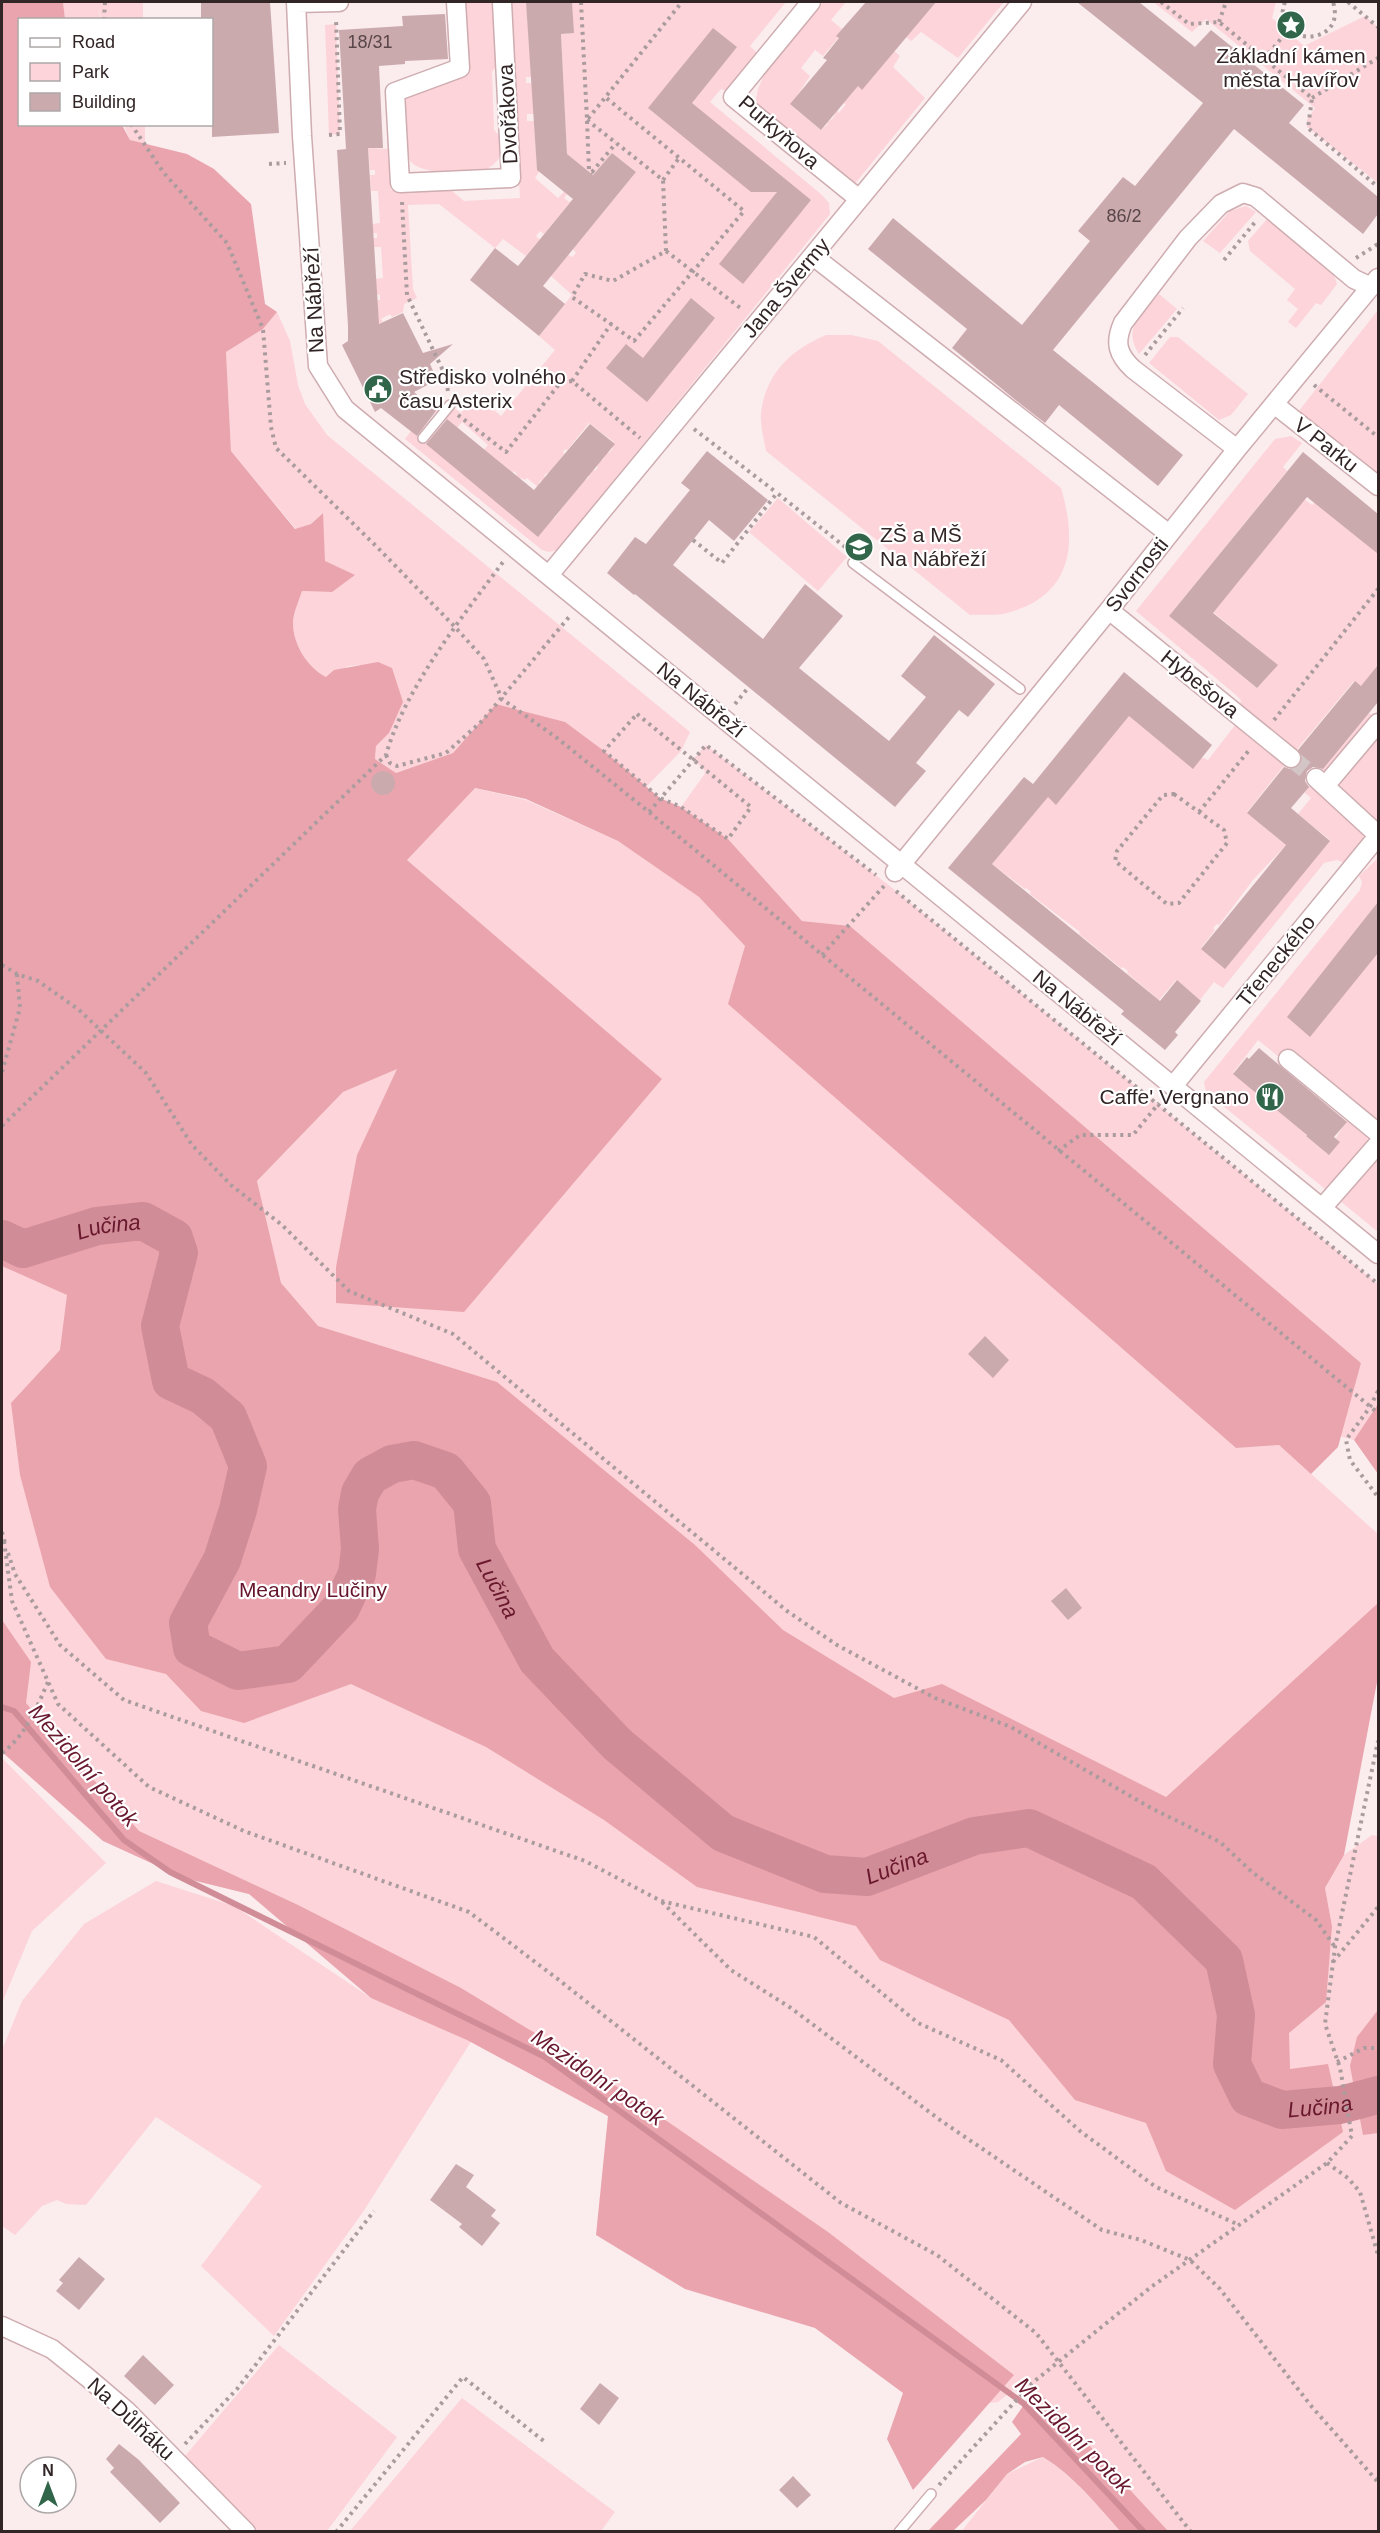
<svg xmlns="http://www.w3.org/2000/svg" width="1380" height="2533" font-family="Arial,sans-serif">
<rect width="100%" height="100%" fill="#fbecee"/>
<path fill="#fcd4d9" d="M63,2H143V19H101L99,6L100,19H65Z
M466,2H496L499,62L492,72L494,130L503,140C503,151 500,161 490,167C476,177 423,175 411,162C403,152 405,138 404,127C403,121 402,114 403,108C404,83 449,79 468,75L464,7Z
M509,2H526L532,77H526V83H532L534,114H527V121H534L537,169L539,172L535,178L558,198L564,192L567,194L564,198L569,202L573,199L544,234L540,231L536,236L540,240L526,256L503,239L495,248L439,204L408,205L413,289L417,298L404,304L403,312L392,317L390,314L381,319L383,322L378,324L377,300H380V295L376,294L375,279L383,278L381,247H374L373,238H377V233H373V224L380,223L378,191H371L370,175H375V170H370L368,148L389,149L391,190L446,186L464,201L520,198Z
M572,2H786L750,46L761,57L729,92L721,89L710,102L822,195L829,203L830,214L557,550L549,552L542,550L405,439L411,431L450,463L554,519L584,479L586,480L590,476L588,475L592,469L595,471L598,467L596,465L601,458L603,460L607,451L609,453L613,448L612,446L614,442L589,423L567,450L565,449L563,452L564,454L550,472L544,475L545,477L542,481L540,480L538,487L527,478L525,480L521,478L520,479L516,476L517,474L514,471L512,473L484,450L488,445L462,422L457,428L434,410L438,405H450L461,413L477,396L501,416L555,350L539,336L572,295L551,276L568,255L572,257L576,253L573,249L636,172L612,153L593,175L567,154L561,34L573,33Z
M823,2H846L831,20L842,29L837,35L839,37L823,56L815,50L801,68L810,76L791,105L821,130L828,124L827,123L833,118L837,110L839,113L846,104L843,103L858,85L894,51L900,56L893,67L925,98L853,186L753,115L758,89L765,73Z
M934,2H1004L958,58L921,32L911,41L905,36Z
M1153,2H1276L1272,18L1304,46L1365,16L1378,27V183L1307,127V120L1315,108L1206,19L1192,32Z
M336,24L340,134L329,135L325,25Z
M124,125H145V146L130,140Z
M1246,206L1256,212L1220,253L1203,241L1230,211Z
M1268,218L1333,272L1337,284L1321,305L1316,303L1296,328L1288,322L1298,309L1287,300L1295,289L1250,251L1248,241Z
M1159,294L1177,309L1139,354C1122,327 1142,314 1159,294Z
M1378,310V478L1298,412Z
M277,312L290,341L298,385L305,404L327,435L690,732L681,751L646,787L604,751L496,704L453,753L396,773L375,759L376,746L389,733L360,665L349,666L326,677C307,667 293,644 293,623C293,613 299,601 302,591L332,592L325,562L322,513L311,524L296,529L231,451L226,352L263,329Z
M826,335H851L878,341L1061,488C1078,545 1072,596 1007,613C996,616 981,614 970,615L766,451C764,439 760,425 761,413C766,373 791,350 826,335Z
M1170,337H1178L1248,394L1231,415L1219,420L1149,363Z
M1291,436L1302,443L1283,467L1287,471L1169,616L1257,688L1276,664L1213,612L1304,499L1312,505L1315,502L1378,554V666L1376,669L1378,673L1365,689L1354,681L1294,753L1239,709L1241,700L1236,695L1136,611L1275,439Z
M778,498L847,557L818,591L749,532Z
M1369,713L1378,720V822L1319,773Z
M1128,715L1192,767L1201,757L1208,760L1236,724L1286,763L1247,812L1286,845L1253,880L1219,925L1217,924L1213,928L1215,930L1201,948L1225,967L1330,840L1298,814L1311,798L1304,792L1311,784L1363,832V845L1345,863L1337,860L1324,863L1223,988L1214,982L1200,1000L1176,980L1159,1000L1127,973L1128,971L1123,967L1121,968L1079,934L1080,932L1030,894L1031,892L1026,888L1025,889L992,864L1047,796L1057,803Z
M706,745L886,883L1378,1284V1404L1354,1440L1339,1436L1361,1363L850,926L802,921L728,839L681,807L706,772L693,759Z
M474,788L526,800L618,841L699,897L745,946L729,1004L1236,1448L1279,1445L1378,1534V1603L1166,1797L1332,1926L1325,1888L1344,1855L1372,1835L1378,1836V2531H1150L1034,2398L1013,2390L998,2402L990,2403L814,2262L795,2241L481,2032L249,1894L184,1878L2,1708V979L268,1232L257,1181L343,1092L398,1068L357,1155L662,1079L406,859Z
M1378,858V1125L1334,1103L1331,1106L1277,1062L1279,1057L1258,1040L1233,1073L1306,1133V1136L1328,1154L1339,1141L1336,1138L1347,1120L1345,1118L1347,1115L1367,1132L1368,1144L1330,1193L1206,1092L1204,1082L1360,890L1362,882L1359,876Z
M1378,1157V1232L1339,1200Z
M2,1758L106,1863L32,1931L2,2003Z
M156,1881L234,1906L371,1998L474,2037L363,2212L274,2336L201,2266L262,2186L156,2117L86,2205L66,2204L57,2200L42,2206L15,2235L2,2226V2050L22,2001L84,1924Z
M279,2345L397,2437L327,2531H258L185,2456Z
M462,2398L615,2512L601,2531H350Z
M1043,2457C1074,2477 1096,2504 1120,2531L961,2532L1007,2474Z"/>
<path fill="#eaa4ae" d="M2,2H63L65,19L20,20V124L122,125L130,140L187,154L214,169L251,204L265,304L277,312L263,329L226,352L231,451L295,529L311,524L323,513L325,561L355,575L332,592L302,591C299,601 293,613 293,623C293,644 307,667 326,677L334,670L378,662L392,668L403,702L389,733L376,746L375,759L396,773L453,753L496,704L565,722L604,751L660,798L681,807L728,839L802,921L850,926L1361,1363L1338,1447L1311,1474L1279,1445L1236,1448L728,1004L745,946L699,897L618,841L526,799L475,788L407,860L662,1079L464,1312L336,1303V1267L357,1155L397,1069L343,1092L257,1181L281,1283L318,1326L497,1382L695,1545L783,1630L894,1698L942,1684L1166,1797L1378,1603V1677L1344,1855L1325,1888L1332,1926L1326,2002L1289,2033L1290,2069L1328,2064L1343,2132L1235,2210L1166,2171L1146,2123L1075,2100L1009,2020L880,1960L856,1926L697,1887L604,1820L486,1747L351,1684L244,1723L201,1711L166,1674L106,1659L50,1587L20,1475L11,1403L60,1350L67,1295L2,1266Z
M1378,1404V1474L1354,1440Z
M2,1620L31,1662L26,1703L139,1831L298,1905L461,1988L571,2055L828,2232L1014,2375L913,2490L887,2439L903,2393L815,2328L685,2289L596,2235L608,2116L467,2040L371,1998L249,1894L184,1878L103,1841L2,1752Z
M1378,2010V2133L1363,2135L1350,2066L1357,2037Z
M1034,2390L1046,2399L1168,2531H1120C1096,2504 1074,2476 1043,2457L1025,2462L1007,2474L986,2500L953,2531H928L1021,2434L1012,2422Z"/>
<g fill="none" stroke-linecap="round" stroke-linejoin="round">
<path stroke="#d18d97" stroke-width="6" d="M2,1707L14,1711L124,1840L170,1872L545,2057L1023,2403L1144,2532"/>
<path stroke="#d18d97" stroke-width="38" id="s1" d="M2,1239L23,1249L97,1226L143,1221L174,1238L179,1253L160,1326L171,1381L203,1396L228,1417L248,1466L238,1510L222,1560L188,1623L192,1648L238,1671L288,1664L341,1608L357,1574L360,1549L357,1509L360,1493L370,1476L392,1464L414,1460L446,1471L472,1503L477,1549L537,1660L617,1744L723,1833L825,1874L867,1877L974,1836L1029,1828L1144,1882L1224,1960L1236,2015L1232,2064L1248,2097L1282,2110L1340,2105L1378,2095"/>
</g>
<path fill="#cbaaae" d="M201,2H270L279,133L212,137V20H201Z
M526,2H572L574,33L561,34L567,154L593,175L612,153L636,172L543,286L565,304L539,336L470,280L495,248L518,266L573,199L537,170Z
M866,2H936L862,90L858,86L821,130L790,104L827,60L823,58L839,38L836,36Z
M1077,2H1139L1195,47L1211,30L1304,105L1289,123L1378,197V214L1363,234L1234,129L1053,350L1183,455L1158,486L1059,405L1045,423L1018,402L952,348L967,329L868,249L893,218L1022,325L1090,241L1078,231L1123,177L1135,186L1203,103Z
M445,14L448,59L405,61V64L379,66L383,148H368L379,324L403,313L423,353L453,344L430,364L437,380L414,392L436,411L417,436L381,408L375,412L342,345L348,341V326L337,150L346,149L339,30L403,26L402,16Z
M713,28L737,47L692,103L811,200L743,284L719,264L777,192H751L648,108Z
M691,298L715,318L647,402L606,368L626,344L643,358Z
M447,419L534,490L590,424L615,444L538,537L426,444Z
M707,451L768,500L734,541L709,520L673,565L763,639L805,584L843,616L799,668L889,741L926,697L901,676L934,635L995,684L968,717L959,710L916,763L926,771L895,807L635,594L634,595L607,573L635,537L646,544L690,490L681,483Z
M1303,452L1378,514V554L1307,497L1213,613L1278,665L1257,688L1169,616Z
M1378,665V702L1323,769L1313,767L1307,771L1305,781L1309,787L1291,808L1330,841L1225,969L1201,949L1286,845L1247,813L1284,767L1290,769L1299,765L1302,759L1298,750L1355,681L1361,686Z
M1124,672L1212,745L1193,769L1129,716L1056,805L1048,797L992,864L1160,1001L1177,980L1201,1001L1175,1032L1178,1035L1165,1050L1121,1014L1124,1011L948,868L1024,777L1033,784Z
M371 783a12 12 0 1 1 24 0a12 12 0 1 1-24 0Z
M1378,902V953L1310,1037L1287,1017Z
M1259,1048L1347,1122L1334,1137L1340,1142L1329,1155L1306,1136L1307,1135L1233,1074L1247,1057L1249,1059Z
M985,1336L1009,1360L993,1378L968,1354Z
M1066,1588L1082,1608L1068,1620L1051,1601Z
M456,2164L474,2175L466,2187L496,2210L491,2216L500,2223L482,2246L459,2227L462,2224L430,2200Z
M79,2257L105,2279L79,2310L56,2291L63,2283L59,2280Z
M143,2355L174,2385L155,2405L124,2376Z
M600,2383L619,2398L599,2425L580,2409Z
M119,2444L139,2460L180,2503L160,2523L110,2472L114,2468L106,2459Z
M793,2476L811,2495L797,2508L779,2490Z"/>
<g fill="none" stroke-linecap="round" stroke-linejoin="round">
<path stroke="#d3c4c6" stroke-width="18" stroke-dasharray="18 9" stroke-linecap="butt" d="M1291,758L1316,778"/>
<g stroke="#ceacb0" stroke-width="12">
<path id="service" d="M423,438L450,405
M853,563L1020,689
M899,2532L931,2494"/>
</g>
<g stroke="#ceacb0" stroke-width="21">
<path id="minor" d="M296,2L302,136L318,366L345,409L1378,1254
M456,2L460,68L395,92L400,183L511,178L502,2
M811,2L733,97L859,199
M296,3L339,2
M813,256L1169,534
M1274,404L1378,486
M1237,449L1133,369C1118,355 1114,343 1123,323L1188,238L1221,204L1243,193L1256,197L1354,279L1371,287
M549,575L1022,2
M1109,610L1291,758
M1316,778L1378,835
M1325,786L1378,723
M895,872L1109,610L1237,449L1378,278
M1288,1059L1378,1133
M1173,1086L1378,836
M1322,1208L1378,1144
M2,2326L52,2349L87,2377L127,2411L246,2532"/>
</g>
<path stroke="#aa9c9e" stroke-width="4" stroke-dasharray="3 4.5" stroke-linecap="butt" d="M581,2L587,120L682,2
M1161,2L1189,24L1219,22L1312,98L1308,128L1378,187
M1285,2C1268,47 1348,49 1333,2
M1348,2L1378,27
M104,20L105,2
M1219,22L1226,2
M1264,59L1289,29
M1312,98L1378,58
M587,120L663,180L666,251L613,281L585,274L572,297L611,324
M587,121L589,170L592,172L616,143
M131,124L163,172L227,243L263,329L271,427L276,448L378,548L455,627L484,659L502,699L557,738L649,812L1378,1413
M329,135L340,134L336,19
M269,164L286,163
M663,180L679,158
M402,202L407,295L446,377L448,392
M666,251L743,310
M1356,258L1378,244
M1224,260L1256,221
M1145,355L1183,308
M572,381L611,324L634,341L744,211L605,97
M1314,385L1378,437
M458,415L506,452L560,383L572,381L640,438
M694,429L777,493
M693,540L722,563L777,493L849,550
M735,704L748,688
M637,714L751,807L728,839L681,807L660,798L604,751Z
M1274,720L1378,589
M386,755L390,763L397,766L446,753L482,721L569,617
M1174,794L1224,830L1227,843L1179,903L1167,904L1115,861L1117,851L1163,795Z
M649,812L706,745L876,875
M1199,812L1250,749
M896,891L1378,1284
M822,955L884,886
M2,965L17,974L38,981L78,1009L146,1073L192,1145L231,1185L282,1225L349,1291L453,1334L787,1611L837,1645L935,1698L1011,1727L1151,1808L1220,1842L1252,1872L1316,1920L1335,1947
M2,1072L20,1008L17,974
M2,1126L386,755C404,690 462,617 503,562
M1058,1151L1080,1135H1133L1159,1103
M1378,1391L1370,1407L1346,1440L1350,1460L1378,1497
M2,1532L5,1543
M4,1541L12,1601L58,1704L149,1787L244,1831L469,1912L559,1980L841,2203L937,2255L1036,2333L1191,2532
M8,1553L15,1574L60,1645L124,1700L585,1861L661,1901L814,1937L918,2023L1001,2060L1080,2131L1156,2187L1239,2225
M2,1753C26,1735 36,1709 48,1682
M662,1902L731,1970L791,2008L940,2120L1102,2230L1141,2240L1190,2260L1220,2289L1312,2407L1378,2482
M1333,1962L1378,1907
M1337,2062L1364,2048H1378
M1327,2163L1348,2178L1360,2192L1378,2255
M185,2444L237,2389L374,2211
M939,2485L1031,2384L1151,2287L1327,2163L1352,2136L1340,2068L1325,2024L1335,1947L1378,1741
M336,2532L463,2377L545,2442"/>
<use href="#service" stroke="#fff" stroke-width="9"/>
<use href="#minor" stroke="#fff" stroke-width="18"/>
</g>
<defs>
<g id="sight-disc" transform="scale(1.5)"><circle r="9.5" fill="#32664b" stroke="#fff"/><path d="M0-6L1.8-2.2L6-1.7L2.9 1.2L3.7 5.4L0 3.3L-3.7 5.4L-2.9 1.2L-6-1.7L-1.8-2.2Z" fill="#fff"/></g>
<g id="civic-disc" transform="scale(1.5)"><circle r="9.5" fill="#32664b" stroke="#fff"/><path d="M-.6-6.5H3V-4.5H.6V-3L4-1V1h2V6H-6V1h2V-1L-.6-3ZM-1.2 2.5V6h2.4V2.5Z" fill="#fff"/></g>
<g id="school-disc" transform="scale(1.5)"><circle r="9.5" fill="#32664b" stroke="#fff"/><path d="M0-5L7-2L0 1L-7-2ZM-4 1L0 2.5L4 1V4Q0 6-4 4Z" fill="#fff"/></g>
<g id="restaurant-disc" transform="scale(1.5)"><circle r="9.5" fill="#32664b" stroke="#fff"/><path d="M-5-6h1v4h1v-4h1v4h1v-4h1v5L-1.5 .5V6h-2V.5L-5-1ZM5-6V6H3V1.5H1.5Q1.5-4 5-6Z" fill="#fff"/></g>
</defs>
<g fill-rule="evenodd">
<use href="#sight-disc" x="1291" y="25"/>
<use href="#civic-disc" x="378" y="389"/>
<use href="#school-disc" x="859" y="547"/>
<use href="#restaurant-disc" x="1270" y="1097"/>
</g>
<g text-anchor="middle" stroke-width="4.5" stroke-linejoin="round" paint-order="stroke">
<g font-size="18" fill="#584648">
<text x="370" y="48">18/31</text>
<text x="1124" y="222">86/2</text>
</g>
<g font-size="21" fill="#322526" stroke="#fff" text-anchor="start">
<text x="1291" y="63" text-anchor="middle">Základní kámen<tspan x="1291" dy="24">města Havířov</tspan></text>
<text x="399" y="384">Středisko volného<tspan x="399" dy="24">času Asterix</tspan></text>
<text x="880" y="542">ZŠ a MŠ<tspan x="880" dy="24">Na Nábřeží</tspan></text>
<text x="1249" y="1104" text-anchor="end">Caffe' Vergnano</text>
</g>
<g font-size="21" fill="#322526" stroke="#fff">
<text transform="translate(508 114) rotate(-93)" y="7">Dvořákova</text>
<text transform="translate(779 132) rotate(41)" y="7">Purkyňova</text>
<text transform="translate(786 288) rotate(-50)" y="7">Jana Švermy</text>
<text transform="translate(314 300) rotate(-93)" y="7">Na Nábřeží</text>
<text transform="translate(1326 445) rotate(38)" y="7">V Parku</text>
<text transform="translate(1137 575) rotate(-52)" y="7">Svornosti</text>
<text transform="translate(1200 684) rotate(39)" y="7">Hybešova</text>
<text transform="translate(701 700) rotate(39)" y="7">Na Nábřeží</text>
<text transform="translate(1276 961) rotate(-51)" y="7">Třeneckého</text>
<text transform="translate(1077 1008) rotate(39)" y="7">Na Nábřeží</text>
<text transform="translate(131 2419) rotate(43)" y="7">Na Důlňáku</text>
</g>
<g font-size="21" fill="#65152b" stroke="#fff">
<text x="313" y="1597">Meandry Lučiny</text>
</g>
<g font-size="22" font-style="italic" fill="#69182e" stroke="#fff">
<text dy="8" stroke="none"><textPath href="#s1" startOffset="112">Lučina</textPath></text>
<text dy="8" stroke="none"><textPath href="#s1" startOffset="1176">Lučina</textPath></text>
<text transform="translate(84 1765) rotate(49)" y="8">Mezidolní potok</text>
<text dy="8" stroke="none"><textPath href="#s1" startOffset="1696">Lučina</textPath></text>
<text transform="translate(598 2077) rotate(34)" y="8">Mezidolní potok</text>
<text dy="8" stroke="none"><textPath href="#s1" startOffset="2290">Lučina</textPath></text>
<text transform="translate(1074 2435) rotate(45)" y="8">Mezidolní potok</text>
</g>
</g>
<rect width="1380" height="2533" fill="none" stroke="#322526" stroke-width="6"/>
<rect x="18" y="18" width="195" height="108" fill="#ffffff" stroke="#ada8a8" stroke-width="1.5"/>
<rect x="30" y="38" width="30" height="9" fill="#ffffff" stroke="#ada8a8" stroke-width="1.5"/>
<text x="72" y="48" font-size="18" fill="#322526">Road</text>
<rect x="30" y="63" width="30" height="18" fill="#fcd4d9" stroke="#ada8a8" stroke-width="1.5"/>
<text x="72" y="78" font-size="18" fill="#322526">Park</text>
<rect x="30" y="93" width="30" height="18" fill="#cbaaae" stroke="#ada8a8" stroke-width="1.5"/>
<text x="72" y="108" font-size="18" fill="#322526">Building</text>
<g transform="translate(48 2485)"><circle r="28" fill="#ffffff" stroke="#ada8a8" stroke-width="1.5"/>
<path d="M0-4.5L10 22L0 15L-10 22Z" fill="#32664b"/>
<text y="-9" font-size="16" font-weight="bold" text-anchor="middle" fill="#322526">N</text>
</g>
</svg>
